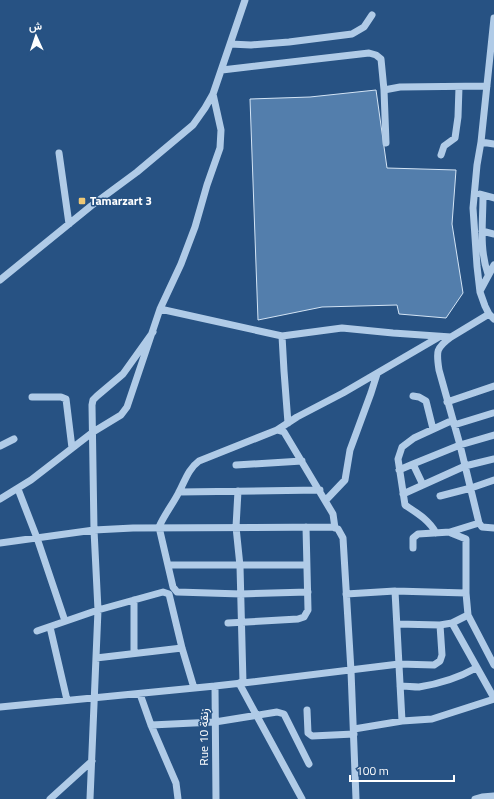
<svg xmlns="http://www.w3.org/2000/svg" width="494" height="799" font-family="'Titillium Web',Vazirmatn,sans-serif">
<rect width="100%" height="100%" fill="#275283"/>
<path fill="#537eac" stroke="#d3e4f5" d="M376,90L387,168L456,170L452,224L463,293L446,318L399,314L397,305L322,307L258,320L250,99L310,97Z"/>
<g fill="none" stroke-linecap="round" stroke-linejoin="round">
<path stroke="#b0cbe7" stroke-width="7" d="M494,18L481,142L477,165L473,208L477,266L480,292L485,306L489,314L494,319
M230,44L251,45L289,42L352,34L364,27L372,15
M222,70L369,53L376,55L381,59L384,90
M481,142L494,144
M386,143L384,90L400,87L487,86
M59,153L69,224
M441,155L444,146L455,138L458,117L459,87
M480,194L494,198
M483,195C483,222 479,249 488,274
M482,231L494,234
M0,280L91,206L137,172L193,125L205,108L213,94L245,0
M480,291L494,265
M160,309L282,336L342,328L393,333L451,337L489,314
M282,336L284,371L288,423
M451,337C436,348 436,351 439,370L460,445L479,523L482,527L494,528
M413,396L419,397L426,401L433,429
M32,397H61L66,399L72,448
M447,402L494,386
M454,425L493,413
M277,430L297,417L343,393L439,337
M0,446L14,439
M236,465L302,461
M399,470L413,464
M423,485L413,464L460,445L494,435
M18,489L37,538L65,621
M238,491L236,527L240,566L243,683L399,664L434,665L440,661L442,655L440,625
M179,492L320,490
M403,494L465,466L494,459
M440,496L471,488L494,480
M0,499L31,480L93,432L121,415L127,407L160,309L181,264L195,227L207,185L220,148L221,130L213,94
M326,500L345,480L350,450L371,393L377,374
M436,533C429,520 417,513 405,505L398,459L402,447L414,438L453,420
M451,533L466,539V593
M0,543L94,530L133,528L332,527L338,529L343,538L351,671L356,799
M413,548V538L418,534L450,532L479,523
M168,565H307
M395,591L402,721
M308,592L241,594L177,592L173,587L159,527C164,515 173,504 179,492C185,481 188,469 199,461L277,430L284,432L333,514L335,528
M346,594L395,591L466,593L468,615L494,665
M228,623L298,619L304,617L308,610L306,527
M452,623L494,698
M397,624L440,625L452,623L468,615
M50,627L67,700
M37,631L98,610L163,592L169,594L182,648L194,688
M134,653V600
M96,658L182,648
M239,683L302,799
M215,686L242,683
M400,686C406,686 413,687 419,687C438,684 460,677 476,668
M140,694L151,725L176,783L178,799
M0,707L215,686L216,799
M307,710L308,733L312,736L354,734
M151,725L215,722L277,712L284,714L309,764
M354,729L402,721L432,719L494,699
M50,799L92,761
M90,799L98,610L94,530L92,405L93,400L97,396L123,374L153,332
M475,799L482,797L494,796"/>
</g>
<rect fill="#efc875" stroke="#275283" stroke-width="1.5" x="78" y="197" width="8" height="8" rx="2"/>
<g text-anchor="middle" stroke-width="3" stroke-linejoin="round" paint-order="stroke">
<g font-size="12" font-weight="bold" fill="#fff" stroke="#275283" text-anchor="start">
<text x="90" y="205">Tamarzart 3</text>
</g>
<g font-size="12" fill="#fff" stroke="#275283">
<text transform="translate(204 737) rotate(-90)" y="4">Rue 10 زنقة</text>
</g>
</g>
<g transform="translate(36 36) rotate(357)" stroke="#275283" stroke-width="3" paint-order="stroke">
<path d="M0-3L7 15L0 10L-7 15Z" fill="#ffffff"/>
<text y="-6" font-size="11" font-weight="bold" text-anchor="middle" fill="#ffffff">ش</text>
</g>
<path d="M350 775v6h104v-6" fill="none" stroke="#ffffff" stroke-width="2"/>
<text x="356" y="775" font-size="12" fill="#ffffff" stroke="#275283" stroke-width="3" paint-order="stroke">100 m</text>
</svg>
